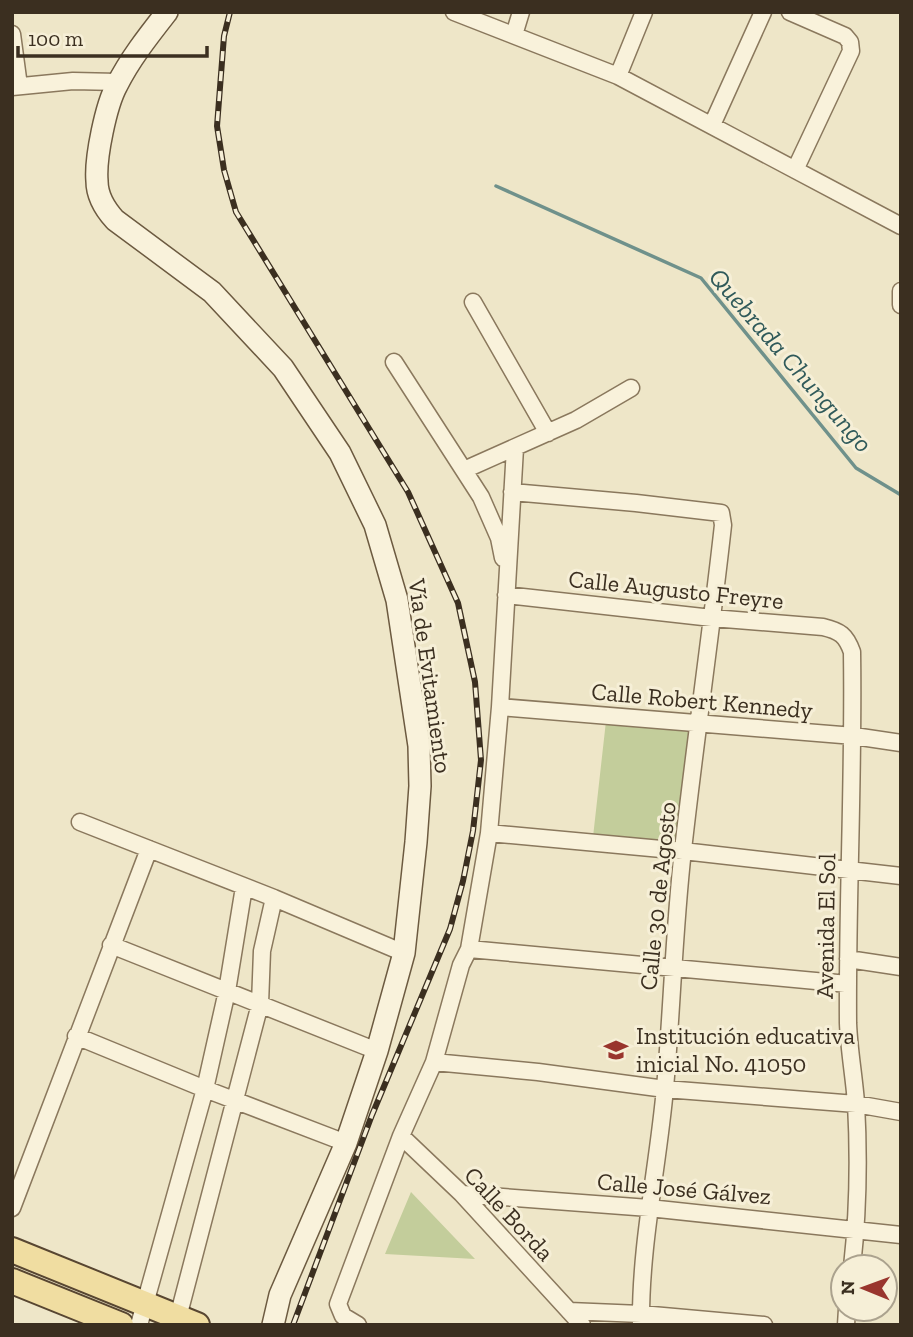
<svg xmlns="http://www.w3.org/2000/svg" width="913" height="1337" font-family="'Zilla Slab',serif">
<rect width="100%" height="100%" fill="#eee6c8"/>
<path fill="#c3cd9b" d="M606,721L691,728L679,847L593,837Z
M411,1192L475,1259L385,1254Z"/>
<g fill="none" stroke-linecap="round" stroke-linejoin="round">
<path stroke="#6f918b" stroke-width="3.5" d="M496,186L701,278L856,468L901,495"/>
<g stroke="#8a785d" stroke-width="19">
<path id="minor" d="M454,12L618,76L901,226
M790,12L845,36L850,42L851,51L795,170
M12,34L19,86
M514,35L521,12
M618,76L644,12
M12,87L73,81L118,82
M712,125L763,12
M901,291V305
M473,302L548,433
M394,362L481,497L499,538L503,558
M464,470L576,420L631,388
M512,492L636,503L721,513L723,525C711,634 695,742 683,850C674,929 672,1009 665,1088C658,1167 640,1245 641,1325
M506,595L712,618L823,627C840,631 846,635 852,652C854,776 847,900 848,1023C849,1050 854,1076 856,1103C859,1157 858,1213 852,1267
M500,707L854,736L901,743
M80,822L274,898L404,953
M489,833L683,851L901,876
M111,945L377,1051
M469,949L848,984
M848,959L901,967
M76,1036L205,1089L346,1143
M434,1062L538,1072L665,1089L856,1104L901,1112
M401,1136L462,1194L582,1325
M462,1194L649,1208L901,1235
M12,1208L149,849
M569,1311L641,1314L764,1325
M139,1325L205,1089L227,991L244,887
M176,1325L260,1004L262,951L274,898
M358,1325L343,1316L338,1304L401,1136L434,1062L461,965L469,949L489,833L500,707L515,448
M846,1325L847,1309"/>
</g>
<g stroke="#6c5a40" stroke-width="24">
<path id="secondary" d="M167,12C149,35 130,59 117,85C106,105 95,158 97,181C97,196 105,209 115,220L212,292L283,368L340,453L375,525L397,600L419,746L420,786L416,842L404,953L377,1051L346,1143L280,1295L273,1325"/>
</g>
<g stroke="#584631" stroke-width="28">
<path id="primary" d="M12,1250L197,1325
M12,1281L121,1325"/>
</g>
<use href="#minor" stroke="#f9f2db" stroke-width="16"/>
<use href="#secondary" stroke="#f9f2db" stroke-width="21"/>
<use href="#primary" stroke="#f0dda1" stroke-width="24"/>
<g stroke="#3b2f20" stroke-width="6">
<path id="rail" d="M230,12L224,36L217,126L224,170L236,212L408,492L458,603L475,682L481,760L473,831L463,881L450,929L372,1115L293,1325"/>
</g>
<use href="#rail" stroke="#f6efd7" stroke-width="3.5" stroke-dasharray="10" stroke-linecap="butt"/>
</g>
<defs>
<g id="school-bare" transform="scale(1.89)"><path d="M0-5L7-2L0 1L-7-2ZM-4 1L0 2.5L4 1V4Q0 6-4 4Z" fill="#99352d" stroke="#f6efd7" stroke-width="2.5" paint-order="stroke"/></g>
</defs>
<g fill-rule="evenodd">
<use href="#school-bare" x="616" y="1050"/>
</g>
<g text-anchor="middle" stroke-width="6" stroke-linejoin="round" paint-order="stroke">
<g font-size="24" fill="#3b2f20" stroke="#f6efd7">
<text transform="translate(676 590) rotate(6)" y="8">Calle Augusto Freyre</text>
<text transform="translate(430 676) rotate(82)" y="8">Vía de Evitamiento</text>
<text transform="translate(702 701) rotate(5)" y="8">Calle Robert Kennedy</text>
<text transform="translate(658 896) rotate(-84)" y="8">Calle 30 de Agosto</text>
<text transform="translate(826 926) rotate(-89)" y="8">Avenida El Sol</text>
<text transform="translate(684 1189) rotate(5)" y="8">Calle José Gálvez</text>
<text transform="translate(509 1214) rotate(47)" y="8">Calle Borda</text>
</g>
<g font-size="24" fill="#3b2f20" stroke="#f6efd7" text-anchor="start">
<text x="636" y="1044">Institución educativa<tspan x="636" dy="28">inicial No. 41050</tspan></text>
</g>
<g font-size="26" font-style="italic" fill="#305a5a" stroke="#f6efd7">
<text transform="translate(791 360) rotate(49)" y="9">Quebrada Chungungo</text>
</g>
</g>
<rect width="913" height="1337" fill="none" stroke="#3b2f20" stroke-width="28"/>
<g transform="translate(864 1288) rotate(271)"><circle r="33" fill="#f6efd7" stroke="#aba28e" stroke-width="2"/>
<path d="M0-5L12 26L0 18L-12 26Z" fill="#99352d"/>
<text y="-10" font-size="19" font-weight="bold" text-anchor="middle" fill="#3b2f20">N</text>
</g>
<path d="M18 46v10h189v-10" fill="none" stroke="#3b2f20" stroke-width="3.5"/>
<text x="28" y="46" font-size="21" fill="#3b2f20" stroke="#f6efd7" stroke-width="5" paint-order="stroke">100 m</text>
</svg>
